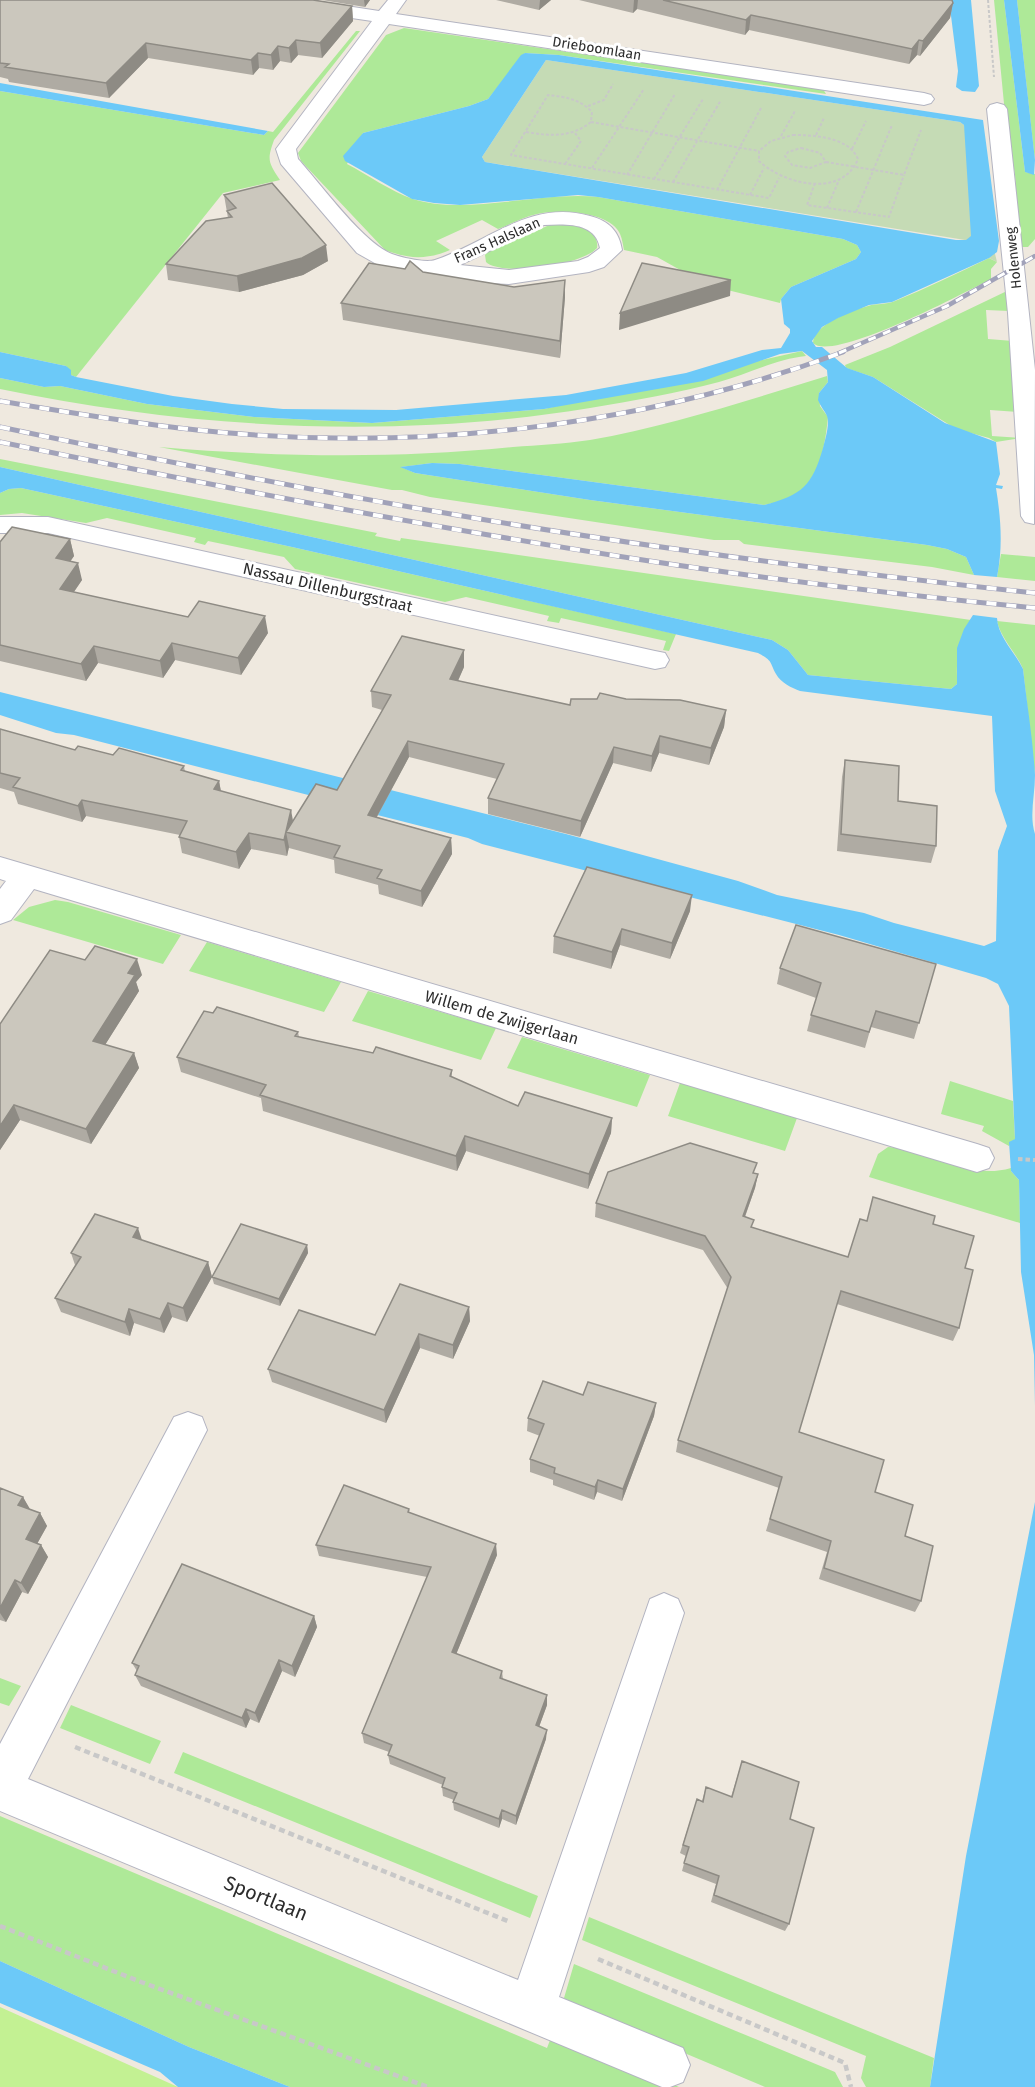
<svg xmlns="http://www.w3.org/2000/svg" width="1035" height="2087" font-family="'Fira Sans',sans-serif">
<rect width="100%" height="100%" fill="#efe9df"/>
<path fill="#aee998" d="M994,0H1004L1025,172L1035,174V239L1028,247H1020L1015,175L1005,114Z
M1017,0H1035V160L1034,152Z
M404,28L823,89L826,94L559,55L525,53L488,99L469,106L363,133L347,164C368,175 390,191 413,199C465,216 540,191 598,197L843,239L857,245L861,252L856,259L791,287L781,299L780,303L707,285L657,257L624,250C623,245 622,237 619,232C607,211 558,209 537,214C523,217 511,224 498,229L482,220L436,241L450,250C427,260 408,259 385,250L301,161L298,153L386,35Z
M356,31H360L274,140C267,160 268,162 280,180L223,193L76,377L71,375L66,366L0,352V91L264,135L268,131L273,132Z
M552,224C568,224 600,225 597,248C583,265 502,277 486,262L485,255L488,251Z
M989,258L997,262L991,269V279C966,292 832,363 813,343C813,325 852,310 868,306C877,303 886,305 895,301C927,288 958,273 989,258Z
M1009,290V311L986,310L988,339L1013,341L1018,412L990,410L992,436L1022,438L996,442L989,438L956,429L873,377L846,368L845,365L890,347Z
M802,351L806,356C776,359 748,374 719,382C677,393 633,401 590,408C394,440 194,429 0,389V378L44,387L60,386L147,404L254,417L372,423L544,409Z
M827,376L828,382L819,393L820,406L828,417C825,446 820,481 792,497C784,501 773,503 764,505L460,464L432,463L401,467L415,473L590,500L927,545L947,549L966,557L974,575L932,567L744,544L739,540H714L430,497L402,490H392L159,447C277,457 394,459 513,447C538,445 564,444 590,440C670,426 749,400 827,376Z
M0,459L377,533L375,536L400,541L401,538L971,620C956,640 957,660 957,684L951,689L808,675L788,650L772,640L0,467Z
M21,488L292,547L676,634L669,651L663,650L666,641L561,618L559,623L547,621L549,616L466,597L445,602L295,569L284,557L208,541L205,545L194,542L196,538L107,518L86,523L22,513L0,515V493L9,489Z
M1001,554L1035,557V581L997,577Z
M997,621L1035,625V776L1023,669C1016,652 1001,639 997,621Z
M55,900L68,902L181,935L163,964L13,920L29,907Z
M207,942L341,982L324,1012L189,971Z
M368,991L496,1028L481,1060L352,1021Z
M522,1037L650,1075L637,1107L507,1068Z
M950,1081L1013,1101L1015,1139L1009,1146L982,1131L984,1126L941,1114Z
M680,1083L797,1118L785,1151L668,1116Z
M888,1147C931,1149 967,1181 1011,1168V1171L1019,1180L1020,1223L869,1177L878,1154Z
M0,1678L21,1686L9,1706L0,1703Z
M71,1705L161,1741L150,1764L60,1728Z
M183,1752L538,1896L530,1918L174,1773Z
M0,1816L547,2048L552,2035L555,2036L679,2087H290L189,2047L0,1961Z
M589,1917L934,2058L930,2087H866L861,2078L866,2056L582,1940Z
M574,1964L835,2072L843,2087H765L568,2004L564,1998Z"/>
<path fill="#c5dbb5" d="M546,60L960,122L964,125L997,262L989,258L965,240L485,162L482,157Z"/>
<path fill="#c3f193" d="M0,2007L178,2087H0Z"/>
<path fill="#6cc9f8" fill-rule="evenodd" d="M949,0H971L979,86L975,92L962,91L956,87L958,71Z
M1004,0H1017L1035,160L1034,175L1025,172Z
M525,53L559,55L983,120L999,241L997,252L989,258L892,302L869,305L838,318L822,327L812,341L816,347H822L847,368L873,377L945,423L996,442L1000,474L996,485L1003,486L1002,489L996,488C1001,519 1003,547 997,577L974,575L966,557L947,549L927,545L590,500L415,473L400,467L432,463L460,464L764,505C802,495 812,486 823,448C825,440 830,424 827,416C825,411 820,406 818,400L819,393L828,382L827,370L802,351L780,354L703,381L544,409L372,423L254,417L147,404L60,386L44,387L0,378V352L66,366L71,370V375L76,377L173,396L232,404L283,409L396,410L566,395L686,373L762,350L781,348L790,333V329L784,324L781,299L791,287L856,259L861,252L857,245L843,239L598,197L578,195L460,205L434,203L412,199L345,161L343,156L363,133L469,106L488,99L521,55ZM546,60L960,122L964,125L971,236L966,240H956L485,162L482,157Z
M0,83L268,131L264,135L0,91Z
M0,467L772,640L788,650L808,675L951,689L957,684V648L964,629L973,615L997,618C998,637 1015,652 1023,669C1027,705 1033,740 1035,775C1035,796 1029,815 1035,834V1406L1034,1355L1021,1272L1019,1180L1011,1171L1009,1142L1015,1139L1009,1006L998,984L986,978L839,935L482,844L468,838L318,800L316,797L74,735L56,733L0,715V692L566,834L738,881L777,895L864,913L894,923L984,946L996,941L998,851L1007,826L995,791L992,716L800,691C792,688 781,683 776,674C769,661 773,661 758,653L292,547L21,488L9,489L0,493Z
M1035,1502V2087H930L966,1856Z
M0,1961L189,2047L290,2087H178L160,2072L0,2003Z"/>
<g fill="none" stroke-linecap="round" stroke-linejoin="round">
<g stroke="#b3b4c1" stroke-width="2">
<path id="minor" d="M261,0H307L379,11L388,0H406L396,14L924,93L931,95L934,99L931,103L924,105L389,24L296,149L298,159C320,183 366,247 395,255C404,258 426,263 435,260C489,242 530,199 590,216C609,221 619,231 622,250L604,267L589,272L509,284L488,283L380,266L357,253L281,164L276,149L372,21L270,6L263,4ZM544,225C566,224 595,222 600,248L588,257L578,261L509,270L460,265Z
M997,103L1004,105L1007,109L1035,370L1034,524L1025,522L1021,516L1008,313L987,109L990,105Z
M0,517H48L655,651L665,653L669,660L665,667L655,669L48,533H0Z
M0,857L977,1144L989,1148L994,1158L989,1168L977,1172L34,889L11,920L0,924V889L6,881L0,879Z
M188,1412L202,1417L207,1430L28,1779L518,1980L650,1599L664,1593L678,1599L684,1613L559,1997L683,2048L690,2065L683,2082L670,2087H662L0,1811V1744L174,1417Z"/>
</g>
<path stroke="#c8c8c8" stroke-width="2" stroke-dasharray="3 2" stroke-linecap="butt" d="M988,0L994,77
M588,106L604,100L613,84
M591,122L759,151
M526,132C550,136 571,138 591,122L592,112C580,99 565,97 548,95L511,155L769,198L779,178
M793,135C814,135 849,137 858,159C842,199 783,184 759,161V151L771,141Z
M816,135L824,118
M781,136L795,111
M801,148L820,153L826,162L810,168L792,165L785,156L788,152Z
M852,149L866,121
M826,162L904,175L921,130
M565,164L581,141L575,133
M592,168L644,89
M627,175L675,94
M654,179L703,99
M673,182L721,100
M815,183L807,205L889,217L904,175
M717,190L761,108
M750,195L764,168
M827,208L839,180
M856,212L892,125"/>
<path stroke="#c8c8c8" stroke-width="4" stroke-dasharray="4.5 3" stroke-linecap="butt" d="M1018,1159L1035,1160"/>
<path stroke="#c8c8c8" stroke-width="4.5" stroke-dasharray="6 4" stroke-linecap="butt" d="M75,1747L510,1922
M0,1926L141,1982L428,2087
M598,1959L845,2063L851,2087"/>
<use href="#minor" fill="#fff" fill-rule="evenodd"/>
<g stroke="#a1a2b9" stroke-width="4.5">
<path id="rail-far1" d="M839,353L947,306L1035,256"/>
</g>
<g stroke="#a1a2b9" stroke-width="5">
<path id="rail" d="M0,401C65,412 131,423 197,430C413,453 639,428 843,352
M0,427C148,458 296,488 445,513C641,547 838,572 1035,593
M0,442C213,486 427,527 643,560C773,580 904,595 1035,608"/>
</g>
<use href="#rail-far1" stroke="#fff" stroke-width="3" stroke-dasharray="8" stroke-linecap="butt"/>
<use href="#rail" stroke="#fff" stroke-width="4" stroke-dasharray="10" stroke-linecap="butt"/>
</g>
<path fill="#afaba3" d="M0,0L352,6L353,21L322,58L298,55L291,63L280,61L273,70L259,68L253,75L148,58L109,98L9,82L8,79L0,77Z
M322,0H370L365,7Z
M496,0H551L539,10Z
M579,0H952L953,3L950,18L920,56L917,55L909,64L749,30L745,35L637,9L633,13Z
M224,195L328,261L303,275L239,292L168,280L166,264L228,218Z
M423,272L565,297L560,358L343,320L341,303Z
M70,539L74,556L70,562L82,580L74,592L188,617L268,633L241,675L175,660L163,678L98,663L86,681L0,661V542Z
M464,667L458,681L570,705L626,699L726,710L724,727L709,765L659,753L651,772L613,763L580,837L488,814V798L497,779L409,757L377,817L451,838L452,854L422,907L379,894L378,885L335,873L334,860L289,848V847L287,856L251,849L239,869L182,853L179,837L180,835L86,816L82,822L18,804L14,792L0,788V729L75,750L184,766L185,772L219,781L221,791L293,822L337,790L382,710L372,707L371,691Z
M845,760L898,801L936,846L931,863L837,851L842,777Z
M690,911L670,959L620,945L611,969L553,953L554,936Z
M936,964L914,1039L871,1027L865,1048L807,1031L811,1015L816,998L777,984L780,968Z
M142,975L136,982L139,991L105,1045L134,1053L139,1068L91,1144L20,1120L0,1150V1024Z
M213,1013L298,1032L299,1037L452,1070V1077L518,1106L612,1118L611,1133L588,1189L466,1151L457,1171L263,1111L261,1098L181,1072L177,1057Z
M755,1173L758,1174L755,1188L745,1217L752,1228L848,1257L866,1221L933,1224L965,1268L959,1328L953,1341L837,1304L799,1432L875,1492L905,1536L921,1601L915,1612L819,1579L827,1552L766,1531L779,1488L676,1452L678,1440L728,1289L703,1250L595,1217L596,1203Z
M142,1240L208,1262L212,1277L187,1322L172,1317L164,1333L134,1323L130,1336L61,1312L55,1298L75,1265L71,1253Z
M307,1245L308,1253L280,1306L214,1284L212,1277Z
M469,1307L470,1321L453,1359L420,1348L386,1423L272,1382L268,1369L375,1335Z
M583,1395L656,1403L654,1416L622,1501L597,1492L594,1500L553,1485V1480L530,1472V1459L540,1436L527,1431L528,1418Z
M0,1488L23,1497L29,1509L40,1513L47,1526L37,1544L41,1545L48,1557L28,1594L22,1592L6,1622L0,1620Z
M409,1509L410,1513L497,1555L456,1654L502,1671L503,1679L547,1695V1705L539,1727L546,1739L516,1825L502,1819L499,1828L454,1810L453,1802L454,1800L443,1796L442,1787L443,1785L390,1764L388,1755L389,1752L364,1743L362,1733L427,1577L319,1556L316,1545Z
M314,1616L317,1627L295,1677L282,1671L259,1723L250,1719L246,1728L141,1686L135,1675L137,1671L132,1663Z
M742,1761L790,1819L789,1924L785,1931L711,1902L716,1884L682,1871L686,1856L680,1853L697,1799L702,1801L706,1787L731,1797Z"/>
<path fill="#8e8b84" d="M364,0H370L365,7Z
M540,0H551L539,10Z
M634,0H638L637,9L633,13Z
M953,3L950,18L920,56L923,41Z
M352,6L353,21L322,58L320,43Z
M751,15L749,30L745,35L746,20Z
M296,40L298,55L291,63L289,48Z
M919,40L917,55L909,64L912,49Z
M146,43L148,58L109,98L106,83Z
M278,46L280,61L273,70L271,55Z
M258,53L259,68L253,75L251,60Z
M326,245L328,261L303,275L239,292L237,276Z
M565,280V297L560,358V341Z
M731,280L730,296L619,330L620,313Z
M70,539L74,556L60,575L56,558Z
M78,563L82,580L64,606L60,589Z
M265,616L268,633L241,675L238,658Z
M172,643L175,660L163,678L160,661Z
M94,646L98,663L86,681L81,664Z
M464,650V667L451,696L450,679Z
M726,710L724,727L709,765L711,748Z
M660,736L659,753L651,772L652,756Z
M408,741L409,757L369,831L368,815Z
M614,747L613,763L580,837L581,821Z
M219,781L222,798L214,789Z
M82,800L86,816L82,822L78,806Z
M291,810L294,826L286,832L289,847L287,856L284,840Z
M249,833L251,849L239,869L236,852Z
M451,838L452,854L422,907L421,891Z
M692,895L690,911L670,959L672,943Z
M622,929L620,945L611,969L612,952Z
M137,959L142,975L136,982L139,991L98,1056L93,1041L128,973Z
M134,1053L139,1068L91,1144L86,1129Z
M14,1105L20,1120L0,1150V1126Z
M612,1118L611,1133L588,1189L589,1174Z
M465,1136L466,1151L457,1171L456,1156Z
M758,1174L755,1188L740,1230L743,1216Z
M138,1228L143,1243L133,1237Z
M307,1245L308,1253L280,1306L279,1299Z
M208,1262L212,1277L187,1322L183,1308Z
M168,1303L172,1317L164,1333L160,1319Z
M469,1307L470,1321L453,1359V1345Z
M129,1309L134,1323L130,1336L125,1322Z
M419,1334L420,1348L386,1423L384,1410Z
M656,1403L654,1416L622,1501L623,1489Z
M598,1480L597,1492L594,1500L595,1487Z
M23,1497L30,1509L18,1505Z
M40,1513L47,1526L33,1551L26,1539Z
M496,1544L497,1555L453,1662L452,1652Z
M41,1545L48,1557L28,1594L21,1583Z
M15,1580L22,1592L6,1622L0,1613V1608Z
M314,1616L317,1627L295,1677L292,1666Z
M279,1660L282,1671L259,1723L255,1713Z
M547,1695V1705L536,1735V1725Z
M246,1709L250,1719L246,1728L242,1718Z
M547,1730L546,1739L516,1825V1816Z
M502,1810V1819L499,1828V1819Z"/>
<path fill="#cbc7bd" stroke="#8e8b84" stroke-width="1.5" d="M0,0H313L352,6L320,43L296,40L289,48L278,46L271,55L258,53L251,60L146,43L106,83L5,67L9,64L0,63Z
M663,0H952L953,3L923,41L919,40L912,49L751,15L746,20Z
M272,183L326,245L302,258L237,276L166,264L206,221L232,217L227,211L236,208L224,195Z
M410,261L423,272L514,287L565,280L560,341L341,303L369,263L405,269Z
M642,263L731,280L620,313Z
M12,527L70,539L56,558L78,563L60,589L188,617L199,601L265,616L238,658L172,643L160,661L94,646L81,664L0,645V542Z
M402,636L464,650L450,679L570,705L571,699H597L600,693L626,699L680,700L726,710L711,748L660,736L652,756L614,747L581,821L488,798L504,764L408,741L368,815L451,838L421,891L377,878L382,870L334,857L340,846L286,832L316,784L337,790L391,695L371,691Z
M0,729L75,750L78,746L113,755L119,748L184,766L181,770L219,781L214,789L291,810L284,840L249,833L236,852L179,837L187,821L82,800L78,806L13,787L20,778L0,773Z
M845,760L899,766L898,801L937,806L936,846L841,834Z
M587,867L692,895L672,943L622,929L612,952L554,936Z
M796,925L936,964L919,1023L876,1011L869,1032L811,1015L821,983L780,968Z
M95,946L137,959L128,973L135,975L93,1041L134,1053L86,1129L14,1105L0,1126V1024L50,950L85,960Z
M217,1007L298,1032L295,1036L373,1053L376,1047L452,1070L450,1076L518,1106L525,1092L612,1118L589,1174L465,1136L456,1156L260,1095L266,1085L177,1057L204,1011L213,1013Z
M690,1143L757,1163L753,1173L758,1174L743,1216L754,1220L751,1227L848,1257L860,1219L867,1221L873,1197L935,1216L933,1224L974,1236L965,1268L973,1270L959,1328L841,1291L799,1432L884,1460L875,1492L913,1505L905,1536L933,1546L921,1601L824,1568L831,1541L770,1519L782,1477L678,1440L731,1277L705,1236L596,1203L608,1172Z
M95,1214L138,1228L133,1237L208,1262L183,1308L168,1303L160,1319L129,1309L125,1322L55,1298L81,1257L71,1253Z
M241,1224L307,1245L279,1299L212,1277Z
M400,1284L469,1307L453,1345L419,1334L384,1410L268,1369L299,1310L375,1335Z
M543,1381L583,1395L588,1382L656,1403L623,1489L598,1480L595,1487L554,1473L555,1468L530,1459L544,1424L528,1418Z
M344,1485L409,1509L408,1512L496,1544L452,1652L502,1671L500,1678L547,1695L536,1725L547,1730L516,1816L502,1810L499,1819L453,1802L457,1793L442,1787L445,1778L388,1755L392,1745L362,1733L431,1567L316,1545Z
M0,1488L23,1497L18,1505L40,1513L26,1539L41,1545L21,1583L15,1580L0,1608Z
M182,1564L314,1616L292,1666L279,1660L255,1713L246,1709L242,1718L135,1675L139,1666L132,1663Z
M742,1761L799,1782L790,1819L814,1828L789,1924L714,1895L719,1876L684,1863L689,1847L683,1845L697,1799L703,1802L706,1787L732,1797Z"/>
<g text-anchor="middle" stroke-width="6" stroke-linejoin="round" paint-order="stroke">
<g font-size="14" fill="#2d2d2d" stroke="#fff">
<text transform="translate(597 48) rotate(9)" y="5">Drieboomlaan</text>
<text transform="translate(497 240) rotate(-24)" y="5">Frans Halslaan</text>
<text transform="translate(1013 258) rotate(-96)" y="5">Holenweg</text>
</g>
<g font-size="16" fill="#2d2d2d" stroke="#fff">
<text transform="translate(328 587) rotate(13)" y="6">Nassau Dillenburgstraat</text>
<text transform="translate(502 1017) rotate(16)" y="6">Willem de Zwijgerlaan</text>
</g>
<g font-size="20" fill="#2d2d2d" stroke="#fff">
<text transform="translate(266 1898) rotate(22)" y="7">Sportlaan</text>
</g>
</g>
</svg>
